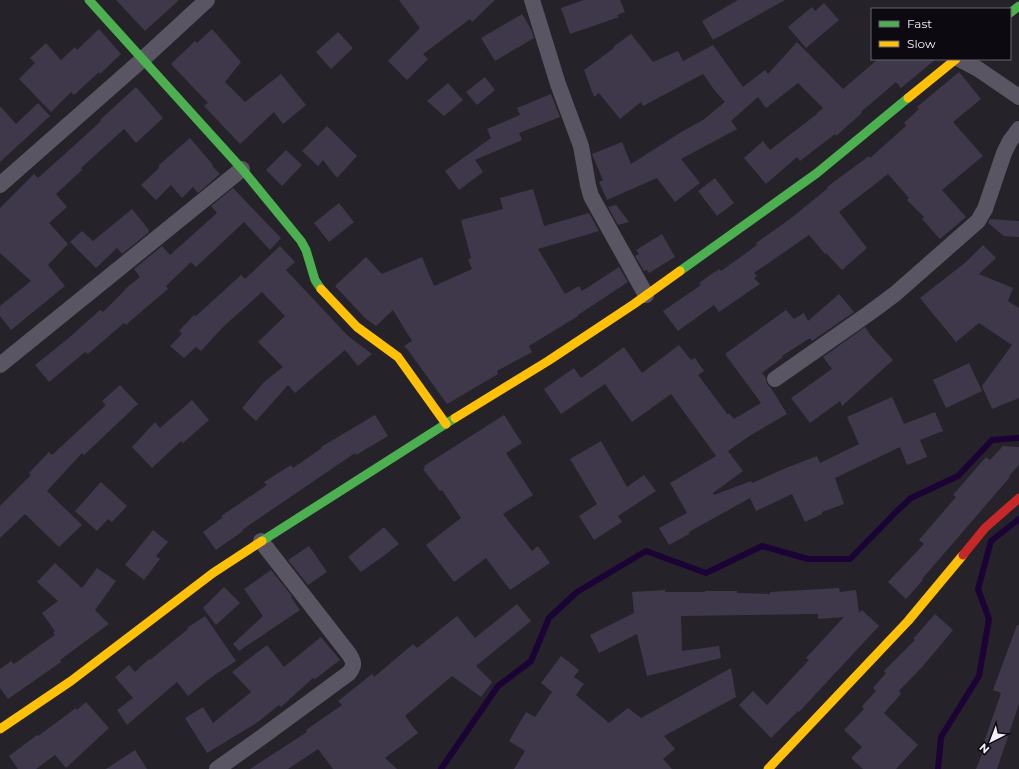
<svg xmlns="http://www.w3.org/2000/svg" width="1019" height="769" font-family="Montserrat,sans-serif">
<rect width="100%" height="100%" fill="#25222a"/>
<g fill="none" stroke-linecap="round" stroke-linejoin="round">
<path stroke="#1b0335" stroke-width="6" d="M441,769L498,686L531,661L549,618L577,592L646,551L706,573L762,546L808,559H850L897,511L911,498L958,476L992,440L1019,438
M938,769L941,737L979,676L989,619L978,589L991,541L1019,519"/>
</g>
<path fill="#3f384a" d="M116,0H179L145,31Z
M399,0H495L472,22L470,19L423,54L428,59L407,80L388,61L420,28Z
M584,0H620L625,12L617,15L619,17L570,34L561,8Z
M738,0H785L713,40L702,21Z
M824,3L839,20L806,48L788,27L812,7L815,11Z
M522,14L531,29L534,38L495,61L481,38Z
M99,29L121,54L100,74L99,72L74,95L71,92L51,112L19,79L35,63L30,58L46,43L61,60L75,47L77,50Z
M212,29L241,62L225,82L245,102L281,74L306,105L283,124L274,112L240,144L204,106L208,103L171,64L195,41L197,43Z
M338,32L353,48L331,69L316,52Z
M631,34L653,62L678,51L683,61L713,45L743,87L765,70L768,74L797,42L843,89L878,59H936L901,88L896,82L861,112L862,113L836,136L835,134L800,161L797,157L766,184L744,158L763,141L770,150L817,114V113L823,108L798,83L766,108L758,97L731,121L737,129L681,159L700,183L675,202L657,178L607,200L599,182L603,180L592,154L622,142L631,164L683,131L703,120L725,102L715,91L703,74L643,106L641,102L620,119L599,93L594,97L584,70L614,48L613,47Z
M959,72L981,99L953,122L983,156L942,190L966,217L940,239L922,219L924,217L907,200L909,198L888,174L839,212L867,248L842,270L826,253L825,254L809,235L754,273L757,276L754,278L760,284L719,312L714,305L678,331L663,311L701,285L699,283L719,269L721,271L757,245L756,243L790,219L828,188L827,187L869,156L870,158L906,126L904,123L919,109L917,107Z
M485,77L495,90L477,105L466,92Z
M448,83L463,100L444,116L427,101Z
M136,87L163,118L136,143L124,129L81,168L82,170L56,194L67,207L49,223L68,244L48,265L65,286L11,330L0,316V306L31,281L0,253V208L34,174L38,178L87,134L101,121L100,120Z
M551,94L560,117L519,133L522,140L475,160L483,172L459,190L445,171L491,138L487,129L520,115L517,108Z
M38,103L50,116L0,162V106L16,124Z
M327,126L357,156L337,178L323,160L318,166L302,151Z
M190,138L213,165L212,166L220,174L198,193L193,187L182,198L171,185L156,200L141,185L159,168V165Z
M286,150L302,165L282,186L266,170Z
M715,178L734,203L717,216L698,191Z
M233,188L281,238L270,250L244,222L196,267L191,262L166,286L168,289L135,317L126,325L124,323L88,354L85,352L49,382L35,365L71,336L100,310L103,312L125,290V289L140,277L134,269L162,246L170,255L217,213L211,206Z
M533,189L544,226L589,213L599,231L538,249L565,294L579,286L582,291L619,267L628,282L578,315V316L529,346L532,352L497,371L498,374L447,404L408,350L404,346L412,341L393,310L376,326L365,318L335,286L366,257L382,274L422,257L434,286L472,269L468,260L471,258L461,220L503,209L500,198Z
M339,203L354,222L329,242L314,223Z
M616,205L629,222L618,225L608,207Z
M132,209L149,230L148,231L149,232L122,254L117,248L96,268L70,242L82,231L93,241Z
M990,219L1019,221V237L1004,236L988,223Z
M662,234L675,257L649,273L647,270L644,271L635,256L639,254L636,250Z
M983,245L996,258L979,274L1013,288L1008,301L1019,308V398L992,409L982,386L1012,345L979,323L956,342L920,298L966,262Z
M280,246L295,262L286,270L348,336L372,354L358,366L345,350L295,393L288,385L256,421L242,408L264,382L283,367L258,342L285,316L262,292L223,327L201,351L196,347L184,358L170,346L182,334L179,331L194,315L196,316L241,275L245,279Z
M839,294L854,312L812,341L810,338L782,356L783,357L762,373L766,378L767,384L771,388L787,414L751,435L728,451L743,471L713,493L714,495L751,481L752,483L786,468L817,456L820,463L859,444L847,417L892,397L904,424L935,412L943,431L920,440L927,457L907,465L900,447L835,478L844,504L822,512V514L805,522L792,494L756,511L750,498L689,532V534L669,545L659,528L687,513L670,483L716,456L671,394L632,422L605,384L561,414L544,389L574,368L581,378L624,347L642,373L679,345L691,360L695,358L704,371L698,375L728,415L729,413L734,419L761,403L725,354L786,310L794,319L804,313L808,321Z
M865,327L872,337L893,360L842,406L840,401L810,423L791,398L832,369L823,357Z
M969,363L982,391L946,408L933,380Z
M120,385L138,404L84,455L82,453L47,491L82,525L59,547L25,514L0,538V506L31,475L29,473L49,452L52,455L106,405L102,401Z
M192,400L209,420L183,443L181,441L152,468L132,447L155,422L160,428Z
M375,415L388,436L356,455L355,453L242,530L243,531L216,550L203,532L223,517L221,516L267,485L264,482L291,465L293,468L322,448L321,447Z
M504,415L522,443L506,453L533,495L503,514L532,551L538,546L550,563L510,590L486,558L454,582L426,545L461,518L442,490L440,491L423,469L425,468L424,466Z
M601,441L627,487L644,475L656,491L618,516L622,522L594,540L579,516L597,504L570,459Z
M1003,446L1019,447V465L1009,476L1010,477L922,579L923,580L906,599L888,582L924,544L919,540L956,497L953,495L986,457L990,460Z
M101,482L127,506L112,522L108,519L97,531L75,511Z
M384,527L399,544L385,555L361,572L348,557Z
M153,530L168,542L156,556L160,559L144,580L125,565Z
M309,546L327,572L308,585L288,560Z
M55,563L82,588L97,568L116,581L95,610L109,624L60,660L61,662L8,699L0,688V669L11,661L14,664L55,635L53,633L55,631L42,613L58,601L37,582Z
M271,570L292,596L291,597L300,610L239,651L233,644L263,616L244,589Z
M224,587L240,603L216,625L203,608Z
M839,588L840,592L856,590L859,613L862,610L879,626L799,712L798,711L771,738L739,705L753,691L767,705L809,660L806,658L844,617L818,619V614L681,616L682,651L719,646L721,658L647,676L637,634L599,653L590,635L634,613L632,592L665,590V592H705V591H737V593L770,594V592Z
M517,604L531,621L476,666L492,682L481,697L452,676L405,716L418,733L385,758L397,769H333L318,749L288,769H250L307,732L306,730L342,705L338,701L372,674L374,677L413,644L417,648L457,616L475,638Z
M935,614L953,630L923,666L899,691L901,694L884,713L918,745L896,769H863L851,758L862,747L844,730L864,709L862,706L876,691L873,688L886,673L884,671L915,640L913,639Z
M205,616L236,661L213,676L188,696L177,682L127,725L117,710L133,698L115,677L129,665L135,672L149,659L150,660L188,629L187,628Z
M1017,625H1019V704L997,769H976L983,752L981,751L1001,693L993,690Z
M321,637L340,660L315,679L313,678L281,707L279,705L258,722L207,753L185,718L203,707L213,723L251,692L232,672L267,645L284,667Z
M561,656L579,670L574,677L584,684L576,695L609,723L628,708L641,718L731,668L736,697L664,736L675,749L663,759L672,769H514L525,751L509,741L526,712L535,717L552,692L541,683Z
M86,702L109,728L66,768L55,755L36,769H18L9,756L37,735L38,736L76,708L77,710Z
M135,750L147,769H106Z"/>
<g fill="none" stroke-linecap="round" stroke-linejoin="round">
<path stroke="#5a5562" stroke-width="16" d="M532,0L558,84L581,146L588,185L591,196L646,295
M959,59L978,69L1019,97
M0,185L143,59L207,0
M0,365L242,169
M775,379L868,314L895,294L978,221L985,209L1004,153L1010,141L1019,129
M217,769L262,737L349,673C355,665 354,662 349,654L261,541"/>
<path stroke="#4caf50" stroke-width="9" d="M89,0L242,169L301,241L306,250L315,280L321,289
M1010,13L1019,6
M680,271L817,173L908,98
M262,541L455,418"/>
<path stroke="#ffc107" stroke-width="9" d="M908,98L956,59
M321,289L357,327L398,357L446,424
M455,418L548,361L634,304L680,271
M0,729L71,681L213,573L262,541
M768,769L908,621L963,555"/>
<path stroke="#c62828" stroke-width="9" d="M963,555L985,528L1019,498"/>
</g>
<rect x="871" y="8" width="140" height="52" fill="#0c0911" stroke="#68656e"/>
<rect x="879" y="21" width="20" height="6" fill="#4caf50" stroke="#68656e"/>
<text x="907" y="28" font-size="12" fill="#f2eefa">Fast</text>
<rect x="879" y="41" width="20" height="6" fill="#ffc107" stroke="#68656e"/>
<text x="907" y="48" font-size="12" fill="#f2eefa">Slow</text>
<g transform="translate(991 741) rotate(222)" stroke="#0c0911" stroke-width="3" paint-order="stroke">
<path d="M0-3L7 15L0 10L-7 15Z" fill="#f2eefa"/>
<text y="-6" font-size="11" font-weight="bold" text-anchor="middle" fill="#f2eefa">N</text>
</g>
</svg>
